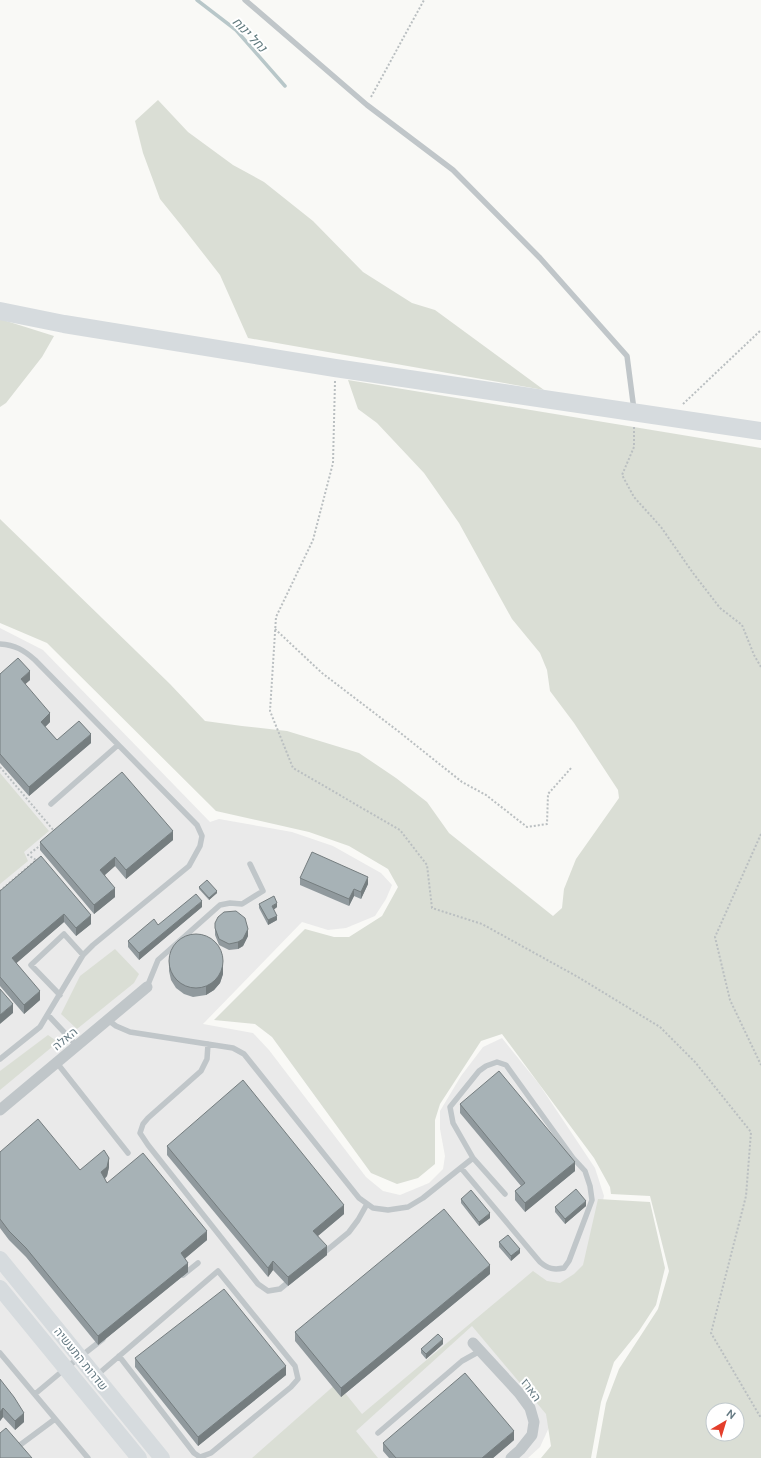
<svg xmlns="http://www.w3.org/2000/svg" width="761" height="1458" font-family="Ubuntu,Heebo,sans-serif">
<rect width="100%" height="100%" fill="#f9f9f6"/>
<path fill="#eaeaea" d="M0,628L43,650L210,822L219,819L292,832L333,846L381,873L392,885L386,899L375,916L346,928L328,930L302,922L203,1024L253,1033L269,1050L366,1177L383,1191L400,1195L429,1183L443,1169L445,1156L440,1129V1111L461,1076L483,1047L502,1038L539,1084L595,1168L604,1196L557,1410L540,1447L528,1458H0Z"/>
<path fill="#daded5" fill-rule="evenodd" d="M158,100L188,132L233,165L264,182L313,221L363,272L412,303L435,310L544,390L248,338L220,275L181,225L160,199L143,153L135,121Z
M0,319L54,336L42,357L6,403L0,407Z
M348,380L761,448V1458H596L606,1403L619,1369L658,1309L669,1271L650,1196L611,1194L610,1187L594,1158L502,1034L481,1041L440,1104L435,1120V1164L418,1178L397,1184L371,1173L272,1037L255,1024L214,1020L305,929L334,937H349L382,916L398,887L388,869L349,846L309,832L216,811L47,643L0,623V519L170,684L205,721L242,726L287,731L359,753L396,778L427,802L449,833L553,916L562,908L564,889L576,859L619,798L618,790L574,723L550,691L547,670L540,653L512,619L459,523L424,473L377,423L358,409ZM713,1410H737V1434H713Z
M0,773L49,831L24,852L28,861L0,884Z
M115,949L139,974L134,983L77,1029L61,1014L80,976Z
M48,1035L58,1042L0,1090V1071Z
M598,1199L650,1202L665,1268L656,1305L639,1331L614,1362L601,1402L591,1458H541L551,1446L546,1414L472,1326L356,1431L378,1458H252L337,1383L362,1414L533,1271L547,1281L560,1283L574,1274L583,1265Z"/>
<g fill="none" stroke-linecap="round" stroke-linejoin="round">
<path stroke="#b8c7c9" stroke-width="3.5" d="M197,0L236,30L285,86"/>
<path stroke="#babfc1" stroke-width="2" stroke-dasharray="2 2" stroke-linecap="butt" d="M371,97L424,0
M335,381L333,463L313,540L276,617L270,711L293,768L400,830L427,865L432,908L482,924L578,977L660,1027L695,1062L751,1132L746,1196L711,1333L761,1418
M683,404L761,330
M634,427V447L622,475L634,497L661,527L693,573L720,608L742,625L754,655L761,667
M275,629L322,673L398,731L462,782L486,795L527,827L547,824L548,794L572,767
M0,767L55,832
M761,834L715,937L730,1000L761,1065
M0,891L36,860L28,855L42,844"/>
<path stroke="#c0c6c9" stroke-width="5.5" d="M245,0L367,105L453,170L540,258L627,356L634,410
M0,644C15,645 24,650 35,660L197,825L202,836L200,846L189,866L93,945L83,955L40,1027L0,1059
M51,804L118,745
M147,987L158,960L220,905L230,903L242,904L263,891L250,864
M60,995L31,965L64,934L83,955
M48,1015L77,1046
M108,1020L116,1026L130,1032L233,1048L244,1054L359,1198L373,1208L388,1210L408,1207L423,1198L473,1158L505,1194
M208,1044L207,1059L201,1071L148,1118L143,1124L140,1133L148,1145L258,1284L268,1291L280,1289L291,1280
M57,1063L128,1153
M461,1168L540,1262C548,1269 554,1270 564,1268L569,1261L592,1200L590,1186L585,1171L573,1158L506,1065L497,1062L486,1066L479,1071L450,1107L453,1123L473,1158
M321,1255L349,1232L358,1220L367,1204
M183,1275L198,1263
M0,1353L88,1458
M96,1376L218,1271L295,1366L298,1379L291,1387L211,1453L200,1457L194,1453L119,1356
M35,1394L66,1368L103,1339
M378,1433L462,1361L480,1351
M16,1448L55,1419"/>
<path stroke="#c0c6c9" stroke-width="11" d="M0,1110L147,987
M473,1343L519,1393L530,1408L534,1422L532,1435L520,1450L511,1458"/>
<path stroke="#d6dbde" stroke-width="16" d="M0,1259L162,1458
M0,1288L139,1458"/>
<path stroke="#d6dbde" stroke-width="18" d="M0,311L64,324L335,368L761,431"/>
</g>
<path fill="#90999d" d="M0,674L30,680L25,684L50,722L45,727L57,740L91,743L29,796L0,763Z
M173,840L126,879L115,866L105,875L115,897L94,914L40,850V842Z
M300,878L368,884L361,899L354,896L349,906L300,885Z
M199,887L217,893L209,900L199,889Z
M0,891L91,924L76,936L64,922L16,963L40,1000L24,1014L0,986Z
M259,904L277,907L273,910L277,920L268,925L259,908Z
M202,907L139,960L128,947V941L158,925Z
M215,928L248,936L243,946L238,949L229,950L219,945L215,935Z
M169,962L223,974L220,983L214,990L206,995L193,997L184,994L176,988L171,980L169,971Z
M460,1104L575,1171L525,1212L515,1200V1191L521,1186L460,1113Z
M167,1146L344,1214L318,1236L327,1255L288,1286L273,1270L268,1277L167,1155Z
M0,1152L80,1170L109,1167L107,1176L105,1179L107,1183L207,1240L185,1258L188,1272L98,1345L26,1257L9,1240L0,1228Z
M461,1199L490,1218L479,1226L461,1203Z
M586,1206L565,1224L555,1212V1207Z
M499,1242L520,1253L511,1261L499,1247Z
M490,1274L341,1397L295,1341V1332Z
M443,1344L426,1359L421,1353V1349Z
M135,1358L286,1375L198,1446L135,1367Z
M0,1379L24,1422L15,1430L3,1417L0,1421Z
M514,1440L493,1458H389L383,1451V1443Z"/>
<path fill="#757d7f" d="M30,671V680L21,688V679Z
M50,713V722L41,731V722Z
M91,734V743L29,796V787Z
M173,831V840L126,879V870Z
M115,857V866L100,879V870Z
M368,877V884L361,899V892Z
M115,888V897L94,914V905Z
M354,889V896L349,906V899Z
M217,891V893L209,900V898Z
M202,901V907L139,960V953Z
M277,903V907L272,911V906Z
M64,914V922L12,967V958Z
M91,915V924L76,936V928Z
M277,916V920L268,925V920Z
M248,929V936L243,946L238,949V942Z
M223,965V974L220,983L214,990L206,995V986Z
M40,991V1000L24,1014V1005Z
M13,1004V1013L0,1024V1015Z
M109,1158V1167L107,1176L101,1181V1172Z
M575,1162V1171L525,1212V1203Z
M586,1201V1206L565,1224V1219Z
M344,1205V1214L313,1240V1231Z
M490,1213V1218L479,1226V1222Z
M207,1231V1240L181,1262V1253Z
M327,1246V1255L288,1286V1277Z
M520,1249V1253L511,1261V1256Z
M273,1261V1270L268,1277V1268Z
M188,1263V1272L98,1345V1336Z
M490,1265V1274L341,1397V1388Z
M443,1339V1344L426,1359V1354Z
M286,1366V1375L198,1446V1437Z
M3,1408V1417L0,1421V1412Z
M24,1413V1422L15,1430V1421Z
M514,1431V1440L493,1458H482Z"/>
<path fill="#a7b2b6" stroke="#757d7f" d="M18,658L30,671L21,679L50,713L41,722L57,740L79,721L91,734L29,787L0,754V674Z
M122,772L173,831L126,870L115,857L100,870L115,888L94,905L40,842Z
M312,852L368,877L361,892L354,889L349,899L300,878Z
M41,856L91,915L76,928L64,914L12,958L40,991L24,1005L0,977V891Z
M207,880L217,891L209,898L199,887Z
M196,894L202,901L139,953L128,941L154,919L158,925Z
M274,896L277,903L272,906L277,916L268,920L259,904Z
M236,911L245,918L248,929L243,939L238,942L229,944L219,939L215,928V923L218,917L224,912Z
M169 961a27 27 0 1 1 54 0a27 27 0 1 1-54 0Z
M0,989L13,1004L0,1015Z
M499,1071L575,1162L525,1203L515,1191L525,1183L460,1104Z
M243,1080L344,1205L313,1231L327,1246L288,1277L273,1261L268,1268L167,1146Z
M38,1119L80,1170L104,1150L109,1158L107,1167L101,1172L107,1183L143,1153L207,1231L181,1253L188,1263L98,1336L26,1248L9,1231L0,1219V1152Z
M576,1189L586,1201L565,1219L555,1207Z
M471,1190L490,1213L479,1222L461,1199Z
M444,1209L490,1265L341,1388L295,1332Z
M508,1235L520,1249L511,1256L499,1242Z
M224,1289L286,1366L198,1437L135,1358Z
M438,1334L443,1339L426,1354L421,1349Z
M465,1373L514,1431L482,1458H396L383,1443Z
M0,1379L14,1397L24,1413L15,1421L3,1408L0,1412Z
M6,1428L32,1458H0V1433Z"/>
<g text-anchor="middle" stroke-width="4" stroke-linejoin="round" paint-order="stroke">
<g font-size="12" fill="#647982" stroke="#fff">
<text transform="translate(65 1039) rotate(-40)" y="4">האלה</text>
<text transform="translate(81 1359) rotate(51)" y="4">שדרות התעשיה</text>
<text transform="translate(531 1390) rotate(54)" y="4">הארז</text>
</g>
<g font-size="13" font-style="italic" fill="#5e787c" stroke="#fff">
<text transform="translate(250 34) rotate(46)" y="5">נחל ינוח</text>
</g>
</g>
<g transform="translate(725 1422) rotate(38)"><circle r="19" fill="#ffffff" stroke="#c1c9cd"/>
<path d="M0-3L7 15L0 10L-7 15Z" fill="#e43e2b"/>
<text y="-6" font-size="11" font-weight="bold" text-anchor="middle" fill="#647982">N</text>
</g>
</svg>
